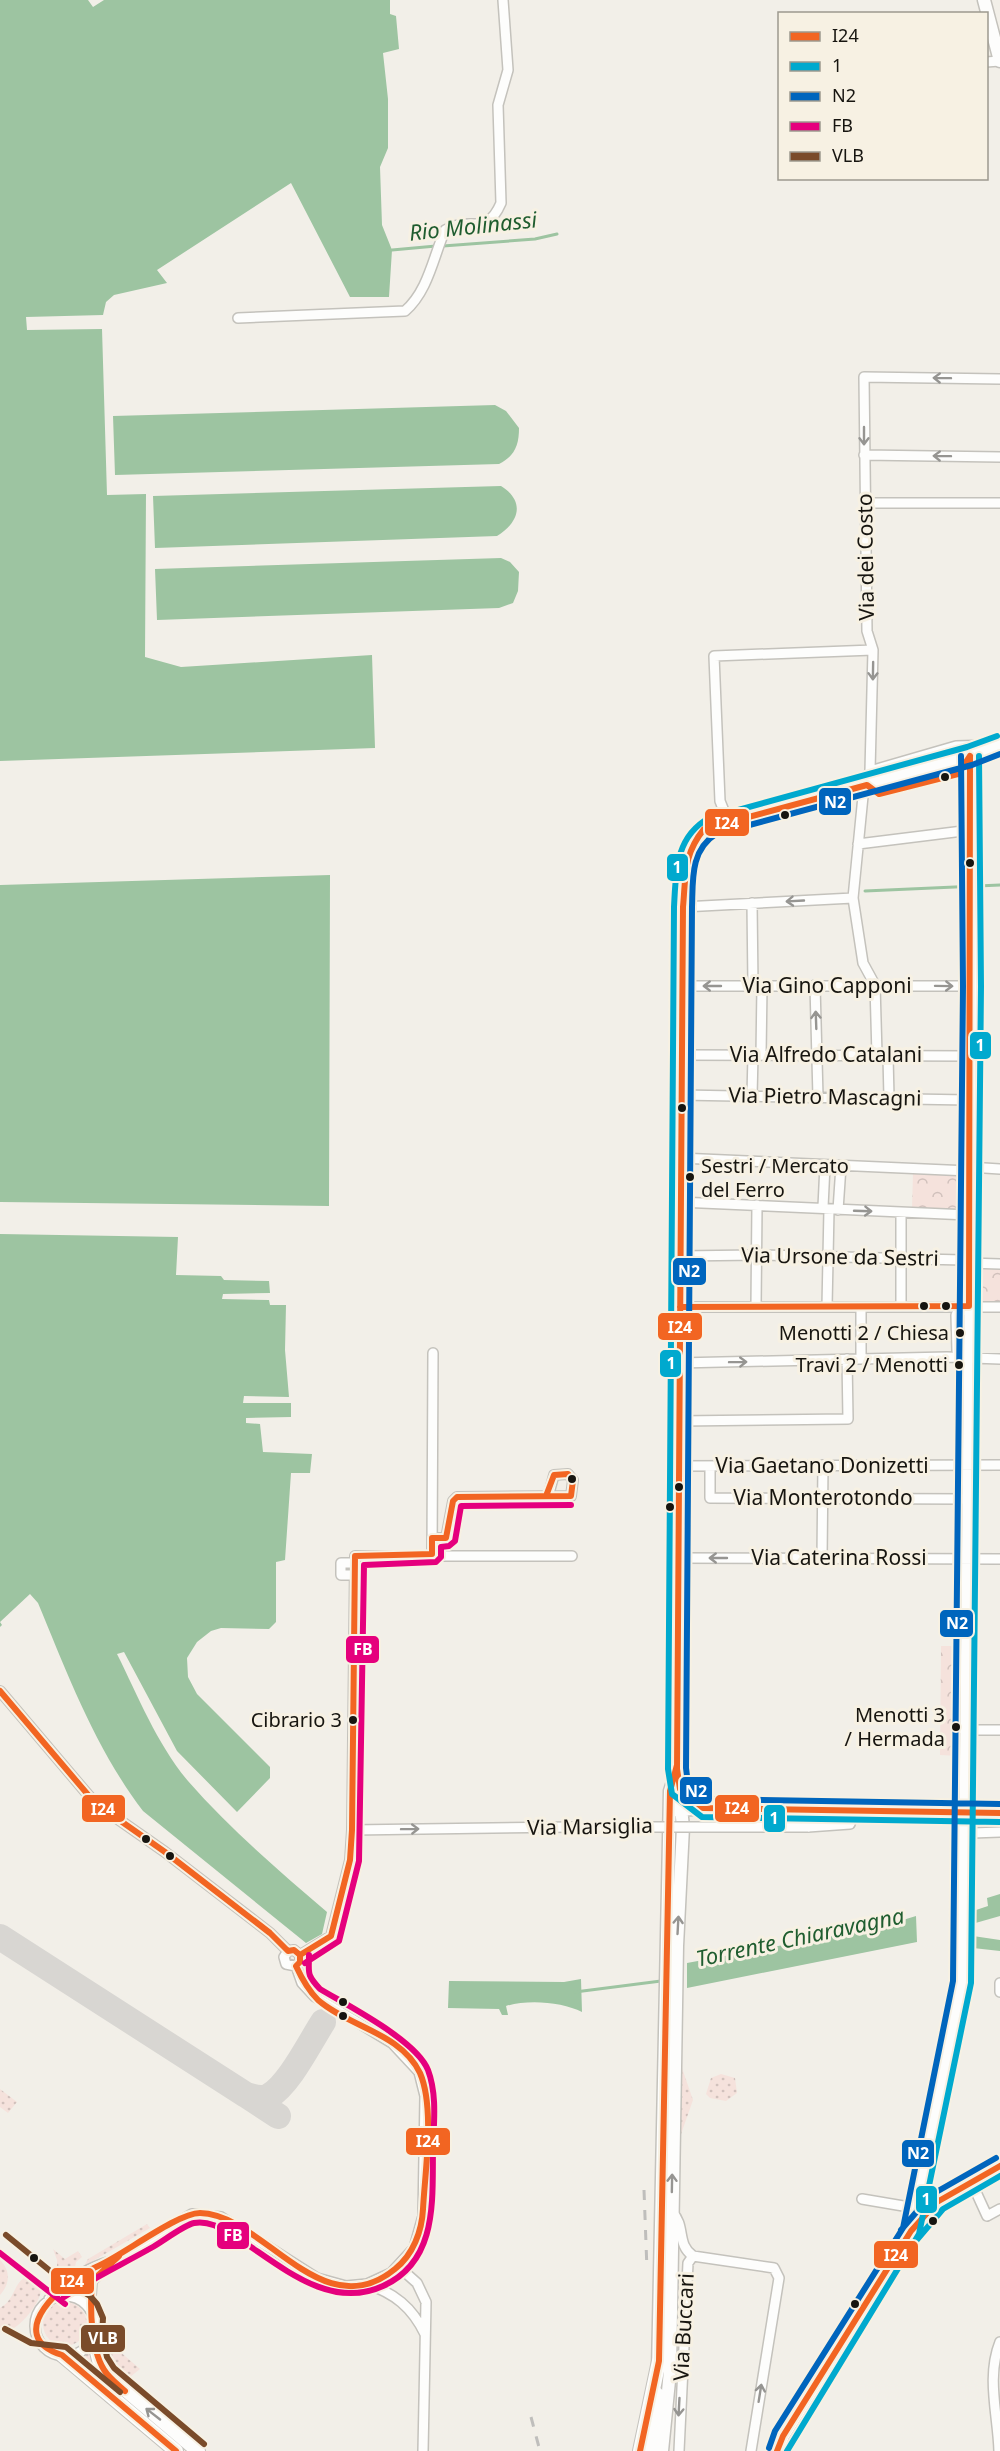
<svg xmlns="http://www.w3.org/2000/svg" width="1000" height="2451" font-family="'Noto Sans',sans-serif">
<defs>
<pattern id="grass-dots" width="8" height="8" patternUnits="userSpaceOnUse" patternTransform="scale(1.5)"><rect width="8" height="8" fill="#f5e2dc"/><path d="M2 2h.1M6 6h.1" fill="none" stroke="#d1c1bc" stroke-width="1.8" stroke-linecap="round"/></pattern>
<pattern id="forest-crowns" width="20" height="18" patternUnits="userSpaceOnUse" patternTransform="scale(1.5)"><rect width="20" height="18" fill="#f5e2dc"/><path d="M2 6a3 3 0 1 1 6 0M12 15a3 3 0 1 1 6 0" fill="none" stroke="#d1c1bc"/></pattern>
</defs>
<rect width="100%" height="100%" fill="#f2efe8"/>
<path fill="url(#grass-dots)" d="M682,2068L693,2100L680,2137Z
M721,2074L735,2078L737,2093L726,2101L710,2098L706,2094L711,2078Z
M0,2089L17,2102L8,2113L0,2107Z
M147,2224L150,2228L84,2266L88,2259Z
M53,2249L65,2259L78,2251L82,2257L76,2262L74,2272L62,2278L57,2276V2260Z
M0,2260C11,2271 10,2284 0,2295Z
M90,2273L80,2294L67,2288Z
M27,2276L41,2287C43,2301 19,2330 5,2332L0,2329V2308C15,2300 13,2283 27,2276Z
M43 2324a22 22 0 1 1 44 0a22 22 0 1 1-44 0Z
M105,2346L118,2350L140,2369L130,2377L128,2385L113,2366Z
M91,2349L105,2379L118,2395L74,2360Z"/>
<path fill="url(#forest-crowns)" d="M913,1173L965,1174L964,1210L912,1209Z
M972,1265L1000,1266V1305L973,1304Z
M941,1646H959L958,1756L940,1755Z"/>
<path fill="#9dc4a1" d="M0,0H88L93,7L104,0H390V14L396,16L399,49L383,53L388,99V148L380,167L382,225L392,250L389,297H350L291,183L157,270L167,283L114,295L106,302L103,315L26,317L27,330L102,329L107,495L146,494L145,657L181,667L372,655L375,748L0,761Z
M495,405L506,411L519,428C519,445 515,456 499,464L115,475L113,416Z
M501,486C525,501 520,522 497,536L155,548L153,496Z
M501,558L510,562L519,572L518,591L513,603L499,608L157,620L155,569Z
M330,875L329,1206L0,1202V885Z
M0,1234L178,1237L176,1275L221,1276L224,1280L269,1281L270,1293L223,1294L222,1299L269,1300L270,1305H286L285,1350L289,1397L244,1396L243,1403H291V1417L246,1418V1423L260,1424L263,1452L312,1454L310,1473H291L285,1560L276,1562V1622L269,1629L221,1628L211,1631L197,1642L187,1658L188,1677L197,1694L270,1767V1778L237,1812L177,1751L124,1652L117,1654C138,1696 157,1744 188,1781C230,1829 279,1871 327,1912L322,1934L306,1943L143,1811C95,1748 68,1675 38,1603L30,1594L0,1622L2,1625L0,1627Z
M1000,1894V1916L972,1924L973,1911L988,1906L987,1898Z
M916,1916L917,1942L687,1988V1963L880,1927Z
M973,1936L1000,1940V1951L973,1948Z
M581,1979L582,2012C563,2002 528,1999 506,2006L508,2015H502L499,2009L448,2008L449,1981L564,1982Z"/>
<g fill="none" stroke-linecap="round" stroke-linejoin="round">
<path stroke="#9dc4a1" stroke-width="3" d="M443,246L535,239L557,234
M392,250L436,246
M865,891L1000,885
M575,1992L661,1981"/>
<path stroke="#d8d6d2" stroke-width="26" d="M0,1937L246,2095
M278,2116L246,2095C254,2097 262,2100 269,2096C289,2085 310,2042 323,2022"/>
<g stroke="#c4c2bc" stroke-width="12">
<path id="minor" d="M986,62L1000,61
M238,318L405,311C428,291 433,258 445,230C469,215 486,238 501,203L498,105L508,70L503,0
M864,455L1000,457
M866,503H1000
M870,771L873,650L867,631L864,377L1000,379
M728,821L720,801L714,656L873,650
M858,844L971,830
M752,903L753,986
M683,907L853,898
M815,985L818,1097
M682,986H972
M682,1055L969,1056
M761,1055L762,986
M877,1055L875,985L863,963L853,898L864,786L870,771L956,746L991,745
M888,1056L889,1098
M681,1095L969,1100
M752,1096L753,1055
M680,1158L969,1171
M969,1167L1000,1169
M679,1202L968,1215
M823,1207L825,1165
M838,1210L841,1166
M679,1256L757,1255L963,1260L969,1263L1000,1264
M901,1306V1213
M680,1307H1000
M756,1307L757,1205
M827,1307L829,1209
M861,1307V1359
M967,1357L957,1351L956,1315L969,1306
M679,1363L947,1357L1000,1359
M679,1421L848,1419L847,1359
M679,1466L1000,1465
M710,1467V1498L967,1499
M432,1538H446L453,1501L457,1497L571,1496L573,1480L568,1474L554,1475L549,1493L546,1496
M432,1554L433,1353
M678,1558L1000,1559
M822,1558L823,1465
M355,1575H341V1563H355
M0,1691L95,1803L165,1852L270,1933L288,1951L294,1950L300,1955
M963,1730H1000
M964,1812L972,986L970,756
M808,1827L850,1824L855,1810
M352,1830L571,1827
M966,1845V1839L972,1833L1000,1832
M288,1951L284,1957L286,1964L296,1966
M300,1955L331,1936L350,1860L352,1830L355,1556H572
M1000,1983V1992
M971,2181L987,2216L1000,2209
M862,2199L921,2209
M672,2212C686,2226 676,2244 693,2256
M399,2267L417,2283L426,2302L423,2451
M367,2284C394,2293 412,2307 425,2334
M35 2326a30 30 0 1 1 60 0a30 30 0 1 1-60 0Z
M49,2299C67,2281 86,2268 111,2261
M90,2310L92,2281L113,2260L192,2214L221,2217L317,2278L346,2286L367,2284L391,2273L414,2248L423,2216L425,2096L419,2072L392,2043L314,1996L302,1983L296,1966L300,1962V1955
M679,2451L688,2263L693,2256L774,2268L779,2278L751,2451
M999,2451C998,2415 986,2377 1000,2342"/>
</g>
<g stroke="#c4c2bc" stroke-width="15">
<path id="major" d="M984,0L1000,61
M675,1810L715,1808L730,1810L1000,1813
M911,2231L962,1982L964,1812
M658,2370L670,1791L677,1770
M651,2451L657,2393
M662,2451L670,2371L677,1946L683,1827L677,1769L683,907L691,845L704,829L712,826L970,756L1000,744
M777,2451L783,2436L911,2231L937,2202L1000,2166"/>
</g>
<g stroke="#c4c2bc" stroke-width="16">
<path id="highway" d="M93,2335L99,2360L107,2374L198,2451
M62,2355L176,2451
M640,2451L659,2361"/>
</g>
<use href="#minor" stroke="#fdfdfc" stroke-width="9"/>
<use href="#major" stroke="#fdfdfc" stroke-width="12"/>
<use href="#highway" stroke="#fdfdfc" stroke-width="14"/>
<path stroke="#bfbebc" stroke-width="3" stroke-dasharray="10 10" stroke-linecap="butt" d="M644,2190L647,2270
M531,2417L540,2451"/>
<g stroke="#c4c2bc" stroke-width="12" stroke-linecap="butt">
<path id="minor-bridge" d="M571,1827H808"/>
</g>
<use href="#minor-bridge" stroke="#fdfdfc" stroke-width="9"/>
<g stroke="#f7f1e3" stroke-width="10">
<path id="bus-1" d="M970,756L958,774L879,794L867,785L704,829C683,855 686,875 683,907L677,1769L680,1789L703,1808L1000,1813
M680,1307L969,1306L970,756
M0,1691L95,1803L165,1852L270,1933L288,1951L294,1950L300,1955
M300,1955L331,1936L350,1860L352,1830L355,1556L432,1554V1538H446L453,1501L457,1497L571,1496L573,1480L568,1474L554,1475L546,1496
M119,2256L92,2281C90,2307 90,2353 107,2374C112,2380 119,2386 125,2391
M176,2451L62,2355C0,2335 65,2280 96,2267C122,2256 177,2213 200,2213C263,2214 322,2329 395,2269C413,2255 422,2231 423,2209C425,2171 435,2108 420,2073C401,2033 349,2027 318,2000C308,1990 302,1979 296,1966L300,1962V1955
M640,2451L659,2361L670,1791L677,1765
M777,2451L783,2436L911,2231L937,2202L1000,2166"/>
</g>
<g stroke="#f7f1e3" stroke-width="10">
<path id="bus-2" d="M997,736L967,747L709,818C675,837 676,872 674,907L668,1769L672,1794L702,1817L1000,1822
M915,2242L943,2209L1000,2176
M787,2451L919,2234L971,1983L981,986L979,756"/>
</g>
<g stroke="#f7f1e3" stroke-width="10">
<path id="bus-3" d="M1000,754L972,765L716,834C690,850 693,881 692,907L686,1768L688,1784L706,1799L1000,1804
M901,2230L931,2195L996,2158
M769,2448L775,2431L903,2228L953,1981L963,986L961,756"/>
</g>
<g stroke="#f7f1e3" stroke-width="10">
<path id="bus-4" d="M305,1963L339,1941L359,1861L364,1565L436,1562L441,1557V1547L449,1546L455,1541L461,1506L571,1505
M0,2253L65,2304
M64,2297C93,2278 121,2265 151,2248C162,2242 184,2225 194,2223C210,2220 224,2230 236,2237C280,2265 329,2311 383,2286C439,2261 432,2198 433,2147C434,2121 437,2094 428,2070C416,2040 348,2006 320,1989C306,1974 309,1973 309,1955"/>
</g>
<g stroke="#f7f1e3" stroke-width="10">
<path id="bus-5" d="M6,2235L54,2274L90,2296L97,2304L103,2318L102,2334L107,2357L114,2368L204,2444
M5,2329L31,2343L66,2347L120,2392"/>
</g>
<use href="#bus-1" stroke="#f26522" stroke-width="6"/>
<use href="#bus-2" stroke="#00a9ce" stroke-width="6"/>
<use href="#bus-3" stroke="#0065bd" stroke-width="6"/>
<use href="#bus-4" stroke="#e5007d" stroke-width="6"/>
<use href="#bus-5" stroke="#7a4b2a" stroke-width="6"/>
</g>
<defs><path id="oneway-shaft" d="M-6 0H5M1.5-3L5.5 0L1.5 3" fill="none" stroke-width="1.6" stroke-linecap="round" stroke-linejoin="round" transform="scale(1.5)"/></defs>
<g stroke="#969592">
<use href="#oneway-shaft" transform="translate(942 378) rotate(-179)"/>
<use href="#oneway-shaft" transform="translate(864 436) rotate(90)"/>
<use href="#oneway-shaft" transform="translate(942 456) rotate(-179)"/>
<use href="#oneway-shaft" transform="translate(873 671) rotate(91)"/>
<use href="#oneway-shaft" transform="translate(795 901) rotate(177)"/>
<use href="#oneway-shaft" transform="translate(712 986) rotate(180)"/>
<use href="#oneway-shaft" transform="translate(944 986) rotate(1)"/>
<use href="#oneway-shaft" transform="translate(816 1020) rotate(-92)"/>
<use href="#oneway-shaft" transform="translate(863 1211) rotate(2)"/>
<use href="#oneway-shaft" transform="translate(738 1362) rotate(-1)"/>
<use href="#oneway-shaft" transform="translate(718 1558) rotate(180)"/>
<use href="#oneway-shaft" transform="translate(410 1829) rotate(-1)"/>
<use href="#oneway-shaft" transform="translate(678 1925) rotate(-87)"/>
<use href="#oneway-shaft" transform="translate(672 2183) rotate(-89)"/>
<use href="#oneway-shaft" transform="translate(760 2393) rotate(-81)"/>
<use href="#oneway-shaft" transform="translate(679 2407) rotate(93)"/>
<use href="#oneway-shaft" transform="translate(153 2414) rotate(-142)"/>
</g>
<g fill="#171510" stroke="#f7f1e3" stroke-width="2">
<circle cx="945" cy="777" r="5"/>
<circle cx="785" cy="815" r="5"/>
<circle cx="970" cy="863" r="5"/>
<circle cx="682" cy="1108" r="5"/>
<circle cx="690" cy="1177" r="5"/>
<circle cx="924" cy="1306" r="5"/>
<circle cx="946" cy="1306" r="5"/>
<circle cx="960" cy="1333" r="5"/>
<circle cx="959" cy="1365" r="5"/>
<circle cx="572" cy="1479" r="5"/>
<circle cx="679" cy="1487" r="5"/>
<circle cx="670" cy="1507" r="5"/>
<circle cx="353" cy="1720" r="5"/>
<circle cx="956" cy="1727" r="5"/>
<circle cx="146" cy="1839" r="5"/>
<circle cx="170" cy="1856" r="5"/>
<circle cx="343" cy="2002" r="5"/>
<circle cx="343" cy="2016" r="5"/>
<circle cx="933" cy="2221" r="5"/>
<circle cx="34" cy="2258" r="5"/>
<circle cx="855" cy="2304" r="5"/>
</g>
<g text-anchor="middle" stroke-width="6" stroke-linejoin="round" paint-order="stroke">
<g font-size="20" fill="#171510" stroke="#f7f1e3" text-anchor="end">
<text x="701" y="1173" text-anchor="start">Sestri / Mercato<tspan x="701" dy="24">del Ferro</tspan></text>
<text x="949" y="1340">Menotti 2 / Chiesa</text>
<text x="948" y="1372">Travi 2 / Menotti</text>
<text x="945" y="1722">Menotti 3<tspan x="945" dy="24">/ Hermada</tspan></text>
<text x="342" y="1727">Cibrario 3</text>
</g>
<g font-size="21" fill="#171510" stroke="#f7f1e3">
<text transform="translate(866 557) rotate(-91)" y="7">Via dei Costo</text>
<text x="827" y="993">Via Gino Capponi</text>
<text x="826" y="1062">Via Alfredo Catalani</text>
<text transform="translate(825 1097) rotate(1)" y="7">Via Pietro Mascagni</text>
<text transform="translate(840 1257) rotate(1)" y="7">Via Ursone da Sestri</text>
<text x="822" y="1473">Via Gaetano Donizetti</text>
<text x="823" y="1505">Via Monterotondo</text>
<text x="839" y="1565">Via Caterina Rossi</text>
<text transform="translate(590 1827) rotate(-1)" y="7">Via Marsiglia</text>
<text transform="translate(684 2327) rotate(-87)" y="7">Via Buccari</text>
</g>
<g font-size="22" font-style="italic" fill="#1f5d2f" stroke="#f7f1e3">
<text transform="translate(473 226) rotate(-6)" y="8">Rio Molinassi</text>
<text transform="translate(800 1937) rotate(-12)" y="8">Torrente Chiaravagna</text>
</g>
</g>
<g stroke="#f7f1e3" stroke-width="2">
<rect x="818" y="787" width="34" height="29" rx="6" fill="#0065bd"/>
<rect x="704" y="808" width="46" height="29" rx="6" fill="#f26522"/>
<rect x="666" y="853" width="23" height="29" rx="6" fill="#00a9ce"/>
<rect x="969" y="1031" width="23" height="29" rx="6" fill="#00a9ce"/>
<rect x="672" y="1257" width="35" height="29" rx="6" fill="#0065bd"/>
<rect x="657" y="1312" width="46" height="29" rx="6" fill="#f26522"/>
<rect x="659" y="1349" width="23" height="29" rx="6" fill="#00a9ce"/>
<rect x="939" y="1609" width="35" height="29" rx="6" fill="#0065bd"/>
<rect x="345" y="1635" width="35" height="29" rx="6" fill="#e5007d"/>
<rect x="679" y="1776" width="34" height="29" rx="6" fill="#0065bd"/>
<rect x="714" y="1794" width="46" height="29" rx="6" fill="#f26522"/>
<rect x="81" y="1794" width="45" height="29" rx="6" fill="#f26522"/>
<rect x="763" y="1804" width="23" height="29" rx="6" fill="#00a9ce"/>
<rect x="405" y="2127" width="46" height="29" rx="6" fill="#f26522"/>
<rect x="901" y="2139" width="34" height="29" rx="6" fill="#0065bd"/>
<rect x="915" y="2185" width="23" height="29" rx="6" fill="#00a9ce"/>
<rect x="216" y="2221" width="34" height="29" rx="6" fill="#e5007d"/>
<rect x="873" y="2240" width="46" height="29" rx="6" fill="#f26522"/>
<rect x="50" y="2267" width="45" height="28" rx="6" fill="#f26522"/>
<rect x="80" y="2324" width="46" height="29" rx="6" fill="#7a4b2a"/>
</g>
<g font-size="16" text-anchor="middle" font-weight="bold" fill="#fff">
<text x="835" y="808">N2</text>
<text x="727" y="829">I24</text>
<text x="677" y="873">1</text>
<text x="980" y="1051">1</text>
<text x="689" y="1277">N2</text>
<text x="680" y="1333">I24</text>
<text x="671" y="1369">1</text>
<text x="957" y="1629">N2</text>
<text x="363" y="1655">FB</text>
<text x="696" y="1797">N2</text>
<text x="737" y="1814">I24</text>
<text x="103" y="1815">I24</text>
<text x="774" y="1824">1</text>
<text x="428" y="2147">I24</text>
<text x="918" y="2159">N2</text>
<text x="926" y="2205">1</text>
<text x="233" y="2241">FB</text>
<text x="896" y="2261">I24</text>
<text x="72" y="2287">I24</text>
<text x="103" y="2344">VLB</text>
</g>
<rect x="778" y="12" width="210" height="168" fill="#f7f1e3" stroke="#9d998f" stroke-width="1.5"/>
<rect x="790" y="32" width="30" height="9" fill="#f26522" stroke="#9d998f" stroke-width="1.5"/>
<text x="832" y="42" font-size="18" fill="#171510">I24</text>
<rect x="790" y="62" width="30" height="9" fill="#00a9ce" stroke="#9d998f" stroke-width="1.5"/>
<text x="832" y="72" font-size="18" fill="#171510">1</text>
<rect x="790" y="92" width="30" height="9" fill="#0065bd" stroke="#9d998f" stroke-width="1.5"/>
<text x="832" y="102" font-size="18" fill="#171510">N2</text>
<rect x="790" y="122" width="30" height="9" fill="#e5007d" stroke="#9d998f" stroke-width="1.5"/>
<text x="832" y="132" font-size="18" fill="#171510">FB</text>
<rect x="790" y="152" width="30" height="9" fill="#7a4b2a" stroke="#9d998f" stroke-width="1.5"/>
<text x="832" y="162" font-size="18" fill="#171510">VLB</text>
</svg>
